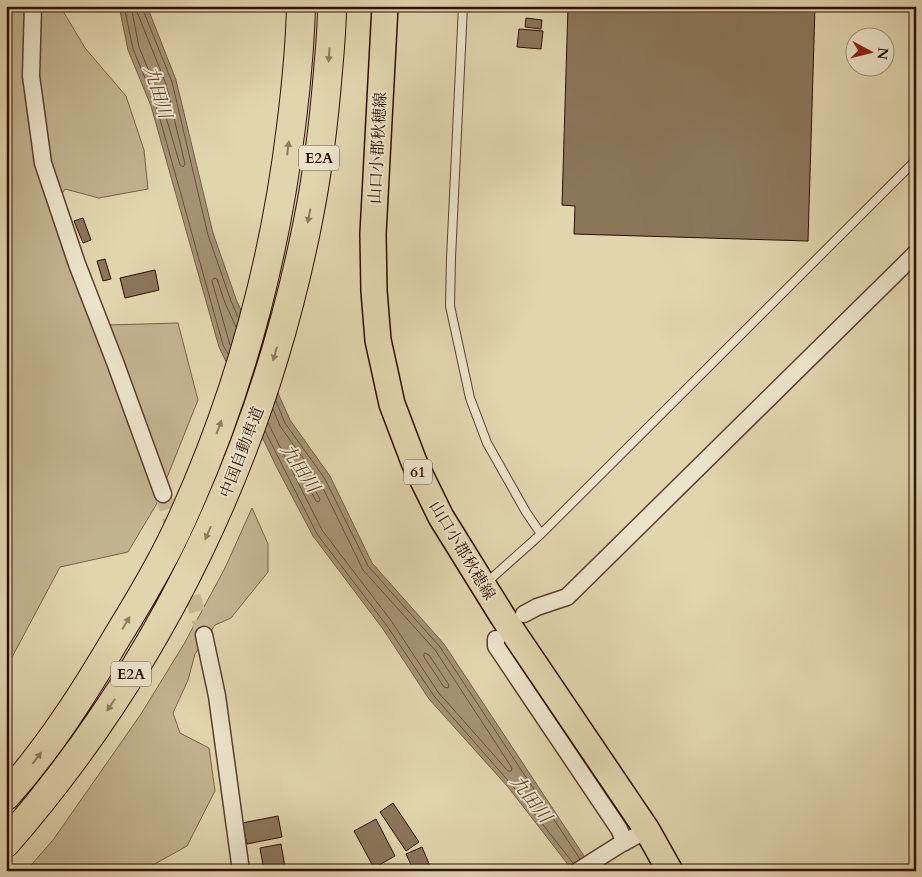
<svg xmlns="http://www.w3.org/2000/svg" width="922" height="877" font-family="Cardo,'Noto Serif JP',serif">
<rect width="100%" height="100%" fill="#e1d5ae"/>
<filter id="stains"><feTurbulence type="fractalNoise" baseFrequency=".004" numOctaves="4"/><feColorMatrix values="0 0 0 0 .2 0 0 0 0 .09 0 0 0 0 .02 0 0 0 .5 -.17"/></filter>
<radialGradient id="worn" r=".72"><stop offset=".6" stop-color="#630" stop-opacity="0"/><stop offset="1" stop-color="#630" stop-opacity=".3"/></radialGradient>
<path fill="#c2b390" stroke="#786148" d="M6,6H60L85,48L126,96L144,150L148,189L99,198L65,189L50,211L77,277L108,325L178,323L198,400L156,505L128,552L60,567L10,661L6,663Z
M252,508L268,544V572L231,618L215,625L195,654L188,680L173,713L180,733L209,748L215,791L187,846L144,870L26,871L53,840L141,714L184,644L225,568Z"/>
<path fill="#a49273" stroke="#745e45" d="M119,6H147L176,80L213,233L236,299L290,420L330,476L372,563L444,644L594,871H573L508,787L429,699L383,629L313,536L276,466L219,347L151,106L128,50Z"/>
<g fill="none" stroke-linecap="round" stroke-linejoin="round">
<path stroke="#68503a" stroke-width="1" d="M124,6L133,49L156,105L223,345L228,354
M131,6L139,47L162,103L180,165L183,167L185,164L166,84L137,12L136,6
M143,6V10L172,82L208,235L231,301L238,317
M230,345L212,281L214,278L217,279L225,303L236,327
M276,401L285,423L325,479L368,566L440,647L580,859
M268,423L322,530L392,622L438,692L508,771H511L512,768L435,650L363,570L320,482L280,426L273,409
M265,431L317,534L387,626L434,696L511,784L573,863
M309,482L311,483L320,499L319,502L316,501L308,486L307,484Z
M425,653L429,655L449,685L448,688L444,687L424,657V655Z"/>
</g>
<path fill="#8b765a" stroke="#2d0f00" d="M568,6H815L808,241L574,234L575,206L562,205Z
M526,18L542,20L541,29L525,27Z
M519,29L543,31L541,49L517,47Z
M83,218L91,240L83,243L74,221Z
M105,259L111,279L103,281L97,261Z
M155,270L159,290L125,298L120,278Z
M393,803L419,842L406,851L380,812Z
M278,816L282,837L247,844L242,823Z
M376,819L395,856L374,868L354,831Z
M281,844L285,867L264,871L260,848Z
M422,847L432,871H414L406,854Z"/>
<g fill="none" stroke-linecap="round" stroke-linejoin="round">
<path stroke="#c6b794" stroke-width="16" stroke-dasharray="16 8" stroke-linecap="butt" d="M163,494L175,535
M186,573L204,635"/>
<g stroke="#5a402c" stroke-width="10">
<path id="lane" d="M463,6L451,258L450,306L470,398L487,443L526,512L541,534
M485,584L541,534L916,160"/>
</g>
<g stroke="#5a402c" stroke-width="19">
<path id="street" d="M33,6L31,76L43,163L77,264L115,362L163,494
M524,614L537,607L567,597L916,253
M204,635L217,696L241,871
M496,639V646L619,829L625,842
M578,871L619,845L647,830"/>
</g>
<g stroke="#2d0f00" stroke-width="28">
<path id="primary" d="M385,6L373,234L374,291L378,340L392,404L414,462L441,517L503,617L647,830L670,871"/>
</g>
<g stroke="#2d0f00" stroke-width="30">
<path id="highway" d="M6,796C49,748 84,693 117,637C138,603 159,568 176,532C236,404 274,266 291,127C296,87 300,46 301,6
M6,843C162,664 262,453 308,221C318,171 324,121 328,71C330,49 332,28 332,6"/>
</g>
<use href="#lane" stroke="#ece4ca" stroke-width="8"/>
<use href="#street" stroke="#ece4ca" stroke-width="16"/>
<use href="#primary" stroke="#e1d5ae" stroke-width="25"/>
<use href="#highway" stroke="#e1d5ae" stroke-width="28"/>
</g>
<defs><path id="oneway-solid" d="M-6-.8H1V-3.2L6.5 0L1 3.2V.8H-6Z" transform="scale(1.25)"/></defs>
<g fill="#907c60">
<use href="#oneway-solid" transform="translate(329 55) rotate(94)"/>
<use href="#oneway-solid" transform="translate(288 148) rotate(-83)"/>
<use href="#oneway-solid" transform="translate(309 216) rotate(101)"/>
<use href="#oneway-solid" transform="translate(275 354) rotate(106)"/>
<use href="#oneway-solid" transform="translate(219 427) rotate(-70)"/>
<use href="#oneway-solid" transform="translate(208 533) rotate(114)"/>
<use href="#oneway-solid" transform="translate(126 623) rotate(-59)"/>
<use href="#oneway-solid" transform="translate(111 705) rotate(124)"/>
<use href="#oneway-solid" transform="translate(37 758) rotate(-52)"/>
</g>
<g text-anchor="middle" stroke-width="4" stroke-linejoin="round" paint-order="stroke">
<g fill="#ece4ca" stroke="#664f3d" stroke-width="1">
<rect x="299" y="145.5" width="40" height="25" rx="4"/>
<rect x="404" y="459.5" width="28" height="25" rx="4"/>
<rect x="111" y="661.5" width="40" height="25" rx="4"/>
</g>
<g font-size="15" font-weight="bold" fill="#2d0f00">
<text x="319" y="163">E2A</text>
<text x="418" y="477">61</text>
<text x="131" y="679">E2A</text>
</g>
<g font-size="16" fill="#2d0f00" stroke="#ece4ca">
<text transform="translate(377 148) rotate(-87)" y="6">山口小郡秋穂線</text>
<text transform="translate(241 452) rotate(-69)" y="6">中国自動車道</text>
<text transform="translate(463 550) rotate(59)" y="6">山口小郡秋穂線</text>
</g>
<g font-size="18" font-style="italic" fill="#5d432e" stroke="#ece4ca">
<text transform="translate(158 92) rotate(73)" y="6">九田川</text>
<text transform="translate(300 468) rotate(56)" y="6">九田川</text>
<text transform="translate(531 799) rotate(52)" y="6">九田川</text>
</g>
</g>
<rect width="922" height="877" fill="none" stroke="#e1d5ae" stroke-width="25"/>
<rect x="8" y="8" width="907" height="862" fill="none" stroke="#2d0f00" stroke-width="2.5"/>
<rect x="12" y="12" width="897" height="852" fill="none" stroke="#2d0f00"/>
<g transform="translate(870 52) rotate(97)"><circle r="24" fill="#ece4ca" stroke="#a08f79"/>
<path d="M0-4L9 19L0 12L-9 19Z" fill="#8f2418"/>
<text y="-8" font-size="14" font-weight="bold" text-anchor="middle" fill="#2d0f00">N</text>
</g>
<rect width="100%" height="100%" filter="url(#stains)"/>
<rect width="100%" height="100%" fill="url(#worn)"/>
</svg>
